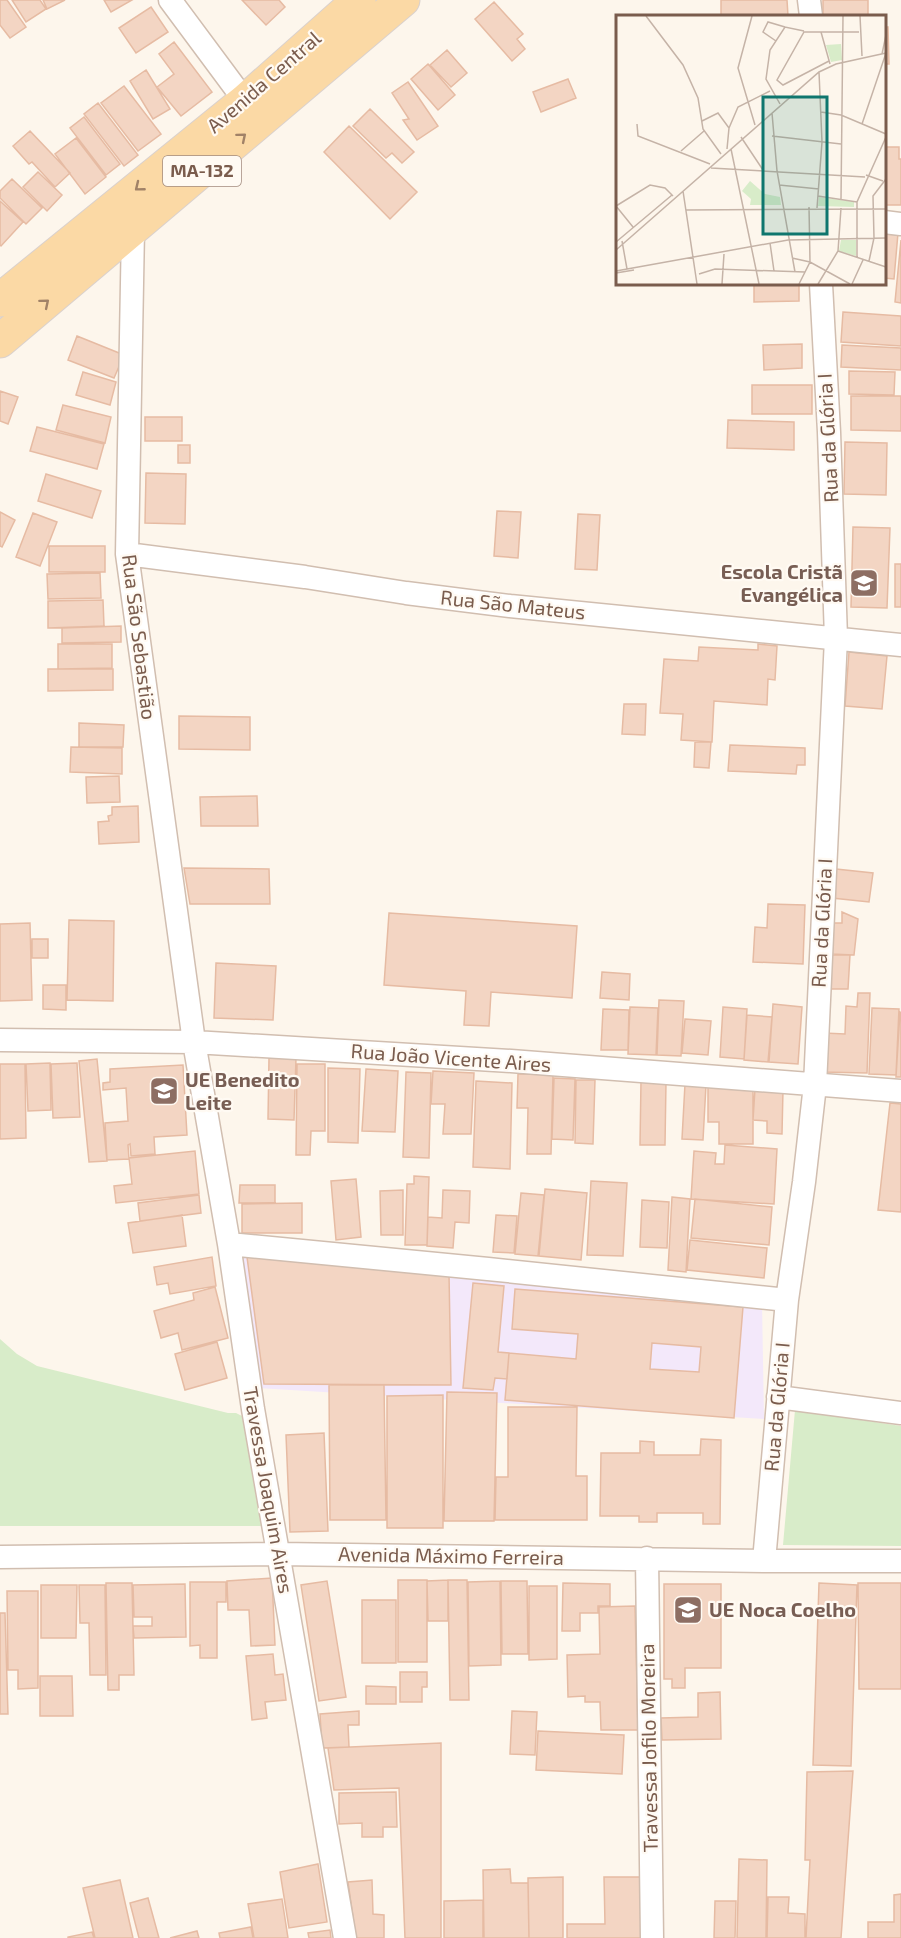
<svg xmlns="http://www.w3.org/2000/svg" width="901" height="1938" font-family="'Exo 2',sans-serif">
<rect width="100%" height="100%" fill="#fdf6ec"/>
<path fill="#f3e8fa" d="M241,1252L762,1303L764,1419L258,1388Z"/>
<path fill="#d8ecc9" d="M0,1339L17,1354L37,1366L228,1413H236L242,1416L261,1526H0Z
M795,1410L901,1426V1546L783,1545Z"/>
<path fill="#f3d5c3" stroke="#e6bba3" stroke-width="1.5" fill-rule="evenodd" d="M0,0H7L26,27L10,38L0,25Z
M12,0H40L46,9L26,22Z
M43,0H65L47,9Z
M104,0H132L111,12Z
M242,0H279L285,7L266,25Z
M721,0H787L788,16H721Z
M823,0H868V16H823Z
M494,2L523,34L517,39L525,49L512,61L475,19Z
M151,7L168,32L136,53L119,28Z
M884,27H888L889,64H884Z
M174,42L212,92L181,116L157,87L174,74L159,54Z
M447,50L467,73L451,87L430,65Z
M428,64L455,95L438,110L411,79Z
M146,70L170,109L153,119L130,81Z
M568,79L576,98L541,112L533,92Z
M408,82L438,126L417,140L403,120L409,119L392,93Z
M124,86L161,134L138,151L101,103Z
M98,103L138,155L124,166L84,114Z
M370,109L414,152L402,163L392,153L386,158L353,126Z
M84,117L120,164L106,175L70,128Z
M349,126L417,192L390,219L324,152Z
M30,131L70,173L55,187L32,162L29,164L13,146Z
M76,138L106,177L85,194L55,154Z
M884,147H899V159H901V205H884Z
M38,172L62,195L47,211L23,187Z
M12,179L42,208L26,224L0,198V191Z
M0,201L23,222L1,246L0,245Z
M884,231L898,233L894,279L884,278Z
M901,240V303L895,302Z
M754,284H799V301L754,302Z
M843,312L901,316V346L841,342Z
M77,336L124,355L114,378L68,360Z
M802,344V368L764,370L763,345Z
M842,345L901,348V370L841,367Z
M849,371L895,372L894,395L849,394Z
M83,372L116,382L110,405L76,395Z
M752,385H812V414H752Z
M0,391L18,397L8,424L0,421Z
M851,396H901V431L851,430Z
M63,405L111,417L105,443L56,430Z
M145,417H182V441H145Z
M728,420L794,422V450L727,448Z
M37,427L104,444L97,469L30,451Z
M845,442L887,443L886,495L844,494Z
M178,445H190V463H178Z
M146,473L186,474L185,524L145,523Z
M46,474L101,491L92,518L38,501Z
M497,511L521,512L518,558L494,556Z
M0,512L15,520L2,547L0,546Z
M33,513L57,522L40,566L16,557Z
M578,514L600,515L597,570L575,569Z
M853,527L890,528L887,608L851,607Z
M49,546H105V572H49Z
M895,564H901V607H895Z
M100,573L101,598L48,599L47,574Z
M103,600L104,626L48,628V601Z
M121,626V642L62,643V628Z
M58,644H112V668L58,669Z
M758,644L777,646L775,680L768,679L767,705L714,701L712,742L681,740L683,714L660,713L664,659L698,661L699,647L758,650Z
M849,652L887,656L882,709L845,706Z
M48,669H113V690L48,691Z
M624,704H646L645,735L622,734Z
M179,716L250,717V750L179,749Z
M79,723L124,725L123,747H79Z
M695,742H711L709,768L694,767Z
M730,745L805,748V765H797L796,774L728,771Z
M71,747L122,748V774L70,772Z
M119,776L120,802L87,803L86,777Z
M257,796L258,826H201L200,797Z
M138,806L139,842L99,844L98,822L109,821L108,816L112,815V807Z
M184,868L269,869L270,904H190Z
M836,869L873,873L869,902L832,898Z
M768,904L805,905L803,964L753,962L755,927L767,928Z
M842,912L858,919L854,955L831,954L833,923H842Z
M389,913L577,926L572,998L491,992L489,1026L464,1025L466,991L384,985Z
M69,920L114,921L113,1001L67,1000Z
M30,923L32,1000L0,1001V924Z
M32,939H48V958H32Z
M831,955H850L848,989H830Z
M216,963L276,966L273,1020L214,1018Z
M602,972L630,974L629,1000L600,998Z
M43,985H66V1010L43,1009Z
M858,993H870L867,1073L823,1072L824,1033L845,1034L846,1006L857,1007Z
M659,1000L684,1001L681,1056L657,1055Z
M773,1004L802,1007L798,1064L769,1062Z
M630,1007L658,1008L656,1055L628,1054Z
M723,1007L747,1009L744,1059L720,1057Z
M872,1008L899,1009L896,1075L869,1074Z
M603,1009L629,1010L628,1050H601Z
M900,1012L901,1013V1077H896Z
M747,1015L772,1017L768,1062L744,1060Z
M685,1019L711,1021L708,1055L682,1053Z
M269,1058H296L294,1120L268,1119Z
M97,1059L107,1161L89,1162L79,1061Z
M50,1063L51,1110L28,1111L26,1064Z
M77,1063L80,1117L53,1118L51,1064Z
M0,1064H25L26,1138L0,1139Z
M297,1064H325V1131H311L310,1155H296Z
M183,1065L187,1135L154,1137L155,1154L131,1156L130,1144L128,1145L129,1159L107,1160L105,1123L128,1121L126,1088L103,1090V1083L110,1082V1069Z
M328,1068L360,1069L358,1143L328,1142Z
M366,1069L398,1071L395,1132L362,1131Z
M433,1071L474,1073L471,1134H443L445,1104H431Z
M406,1072L431,1073L429,1158L403,1157Z
M518,1074H553L551,1154H527L528,1108H517Z
M554,1078L575,1079L573,1140L552,1139Z
M576,1080H595L593,1144L575,1143Z
M476,1081L512,1083L510,1169L473,1167Z
M641,1081L666,1082L665,1145H640Z
M685,1084L706,1085L703,1140L682,1139Z
M708,1085H753V1144H719V1122H708Z
M755,1089L783,1090L782,1134L767,1133V1121L753,1120Z
M890,1103L901,1104V1212L878,1210Z
M725,1145L777,1149L774,1204L691,1199L694,1151L716,1153L715,1164H724Z
M195,1151L199,1194L116,1203L114,1186L132,1184L129,1158Z
M414,1176L429,1177L427,1245H405L407,1184H414Z
M356,1179L361,1237L336,1240L331,1181Z
M591,1181L627,1183L623,1256L587,1255Z
M240,1185H275V1203H239Z
M545,1189L587,1193L581,1260L539,1256Z
M403,1190V1235H381L380,1191Z
M443,1190L470,1191L469,1223L455,1222L453,1248L427,1246L428,1217L442,1218Z
M521,1193L544,1195L538,1256L515,1254Z
M199,1195L201,1213L140,1221L138,1203Z
M672,1197L690,1199L686,1272L668,1270Z
M695,1199L772,1207L769,1245L691,1238Z
M642,1200L669,1202L667,1248L640,1247Z
M302,1203V1233H242V1204Z
M182,1215L186,1246L133,1253L128,1223Z
M496,1215L517,1216L514,1253L493,1252Z
M690,1240L767,1248L764,1278L687,1270Z
M212,1257L216,1286L170,1294L168,1283L157,1285L154,1267Z
M247,1257L449,1274L451,1385L264,1384Z
M473,1283L504,1286L498,1352L509,1353L507,1379L495,1378L493,1390L463,1388Z
M215,1287L228,1338L182,1350L178,1333L161,1338L154,1311L194,1300L193,1293Z
M515,1289L743,1307L734,1418L505,1400L509,1353L576,1359L578,1334L512,1329ZM652,1343L701,1347L699,1372L650,1369Z
M217,1342L227,1378L185,1390L175,1354Z
M329,1385H384L386,1520H330Z
M447,1392L497,1393L494,1521H444Z
M443,1395V1528H387V1396Z
M508,1407H577L576,1476H587V1520H495L496,1477H508Z
M324,1433L328,1531L290,1532L286,1435Z
M701,1439L721,1440L720,1524H703V1513H657V1522H639V1516H600L601,1453H640V1441L654,1442V1455H700Z
M272,1578L275,1645L251,1646L249,1610H228L227,1581Z
M398,1580H427V1662H398Z
M448,1580V1621H428L427,1581Z
M448,1580H467L469,1700H450Z
M327,1581L346,1697L319,1701L301,1585Z
M500,1581L501,1665L469,1666L468,1582Z
M501,1581H527L528,1654H502Z
M190,1582H226V1602H217V1658H200V1645L190,1646Z
M106,1583H132L134,1675H119V1690H108Z
M563,1583L610,1584V1606H598V1613H580V1631H562Z
M819,1583L857,1585L851,1766L813,1765Z
M858,1583H901V1689H859Z
M185,1584L186,1637L134,1638L133,1626H152V1617H134L133,1585Z
M664,1584H721V1668H685V1688H672V1679H664Z
M41,1585H77L76,1638H41Z
M79,1585H105L106,1675H90L89,1623H80Z
M529,1586H557V1659L529,1660Z
M7,1591H38V1688L18,1689V1670H8Z
M362,1600H396V1663H362Z
M635,1606L638,1730H601L600,1702H585V1696L568,1697L567,1655L600,1654L599,1607Z
M0,1613H5L8,1714H0Z
M273,1654L275,1675L283,1674L286,1700L265,1702L267,1718L252,1720L246,1656Z
M400,1672H427V1687H422V1702H400Z
M40,1676H72L73,1716H40Z
M366,1686L396,1687V1704H366Z
M720,1692L721,1739L662,1740L661,1718L698,1717V1693Z
M359,1711V1725H348L349,1747L322,1748L320,1714Z
M512,1711L537,1712L535,1755L510,1754Z
M538,1731L624,1735L622,1774L536,1770Z
M441,1743V1938H405L399,1788L334,1790L328,1748Z
M853,1771L841,1938H806L810,1860H805L807,1772Z
M396,1792L397,1827H383V1837H362V1823L339,1824V1793Z
M739,1859L767,1860L766,1938H737Z
M318,1864L327,1922L289,1928L280,1872Z
M510,1869L511,1883H528L529,1938H484L483,1870Z
M563,1877V1938H529L528,1878Z
M604,1877H641L642,1938H567V1924H605Z
M120,1880L133,1938H95L83,1888Z
M372,1880L373,1914L384,1915V1938H356L348,1882Z
M901,1894V1938H868V1922H894V1895Z
M768,1897H789L788,1913L805,1914V1938H767Z
M148,1898L159,1938H139L130,1903Z
M282,1899L288,1938H254L248,1904Z
M483,1900V1938H444V1901Z
M715,1901H736L735,1938H714Z
M251,1927L253,1938H220L219,1933Z
M330,1930L331,1938H309L308,1933Z
M197,1931L199,1938H170Z
M92,1932L94,1938H68V1937Z"/>
<g fill="none" stroke-linecap="round" stroke-linejoin="round">
<g stroke="#d1beb0" stroke-width="25">
<path id="street" d="M170,0L245,101
M809,0L811,16
M884,222L901,224
M133,229L127,554L194,1042L229,1244L253,1409L345,1938
M127,554L305,577L406,593L510,606L901,645
M0,1040L194,1042L511,1061L901,1091
M229,1244L488,1269L787,1300
M778,1397L901,1413
M0,1557L279,1554L764,1561H901
M647,1558L652,1938
M764,1561L787,1300L804,1182L815,1085L836,638L829,432L821,284"/>
</g>
<g stroke="#dad1cd" stroke-width="35">
<path id="primary" d="M0,300L245,101L359,0
M0,341L403,0"/>
</g>
<use href="#street" stroke="#fff" stroke-width="22"/>
<use href="#primary" stroke="#fbd9a5" stroke-width="33"/>
</g>
<defs><path id="oneway-chevron" d="M-2-3.5L2.5 0L-2 3.5" fill="none" stroke-width="1.6" stroke-linecap="round" stroke-linejoin="round" transform="scale(1.5)"/></defs>
<g stroke="#a18267">
<use href="#oneway-chevron" transform="translate(242 137) rotate(-40)"/>
<use href="#oneway-chevron" transform="translate(139 187) rotate(141)"/>
<use href="#oneway-chevron" transform="translate(45 303) rotate(-40)"/>
</g>
<defs>
<g id="school-square" transform="scale(1.5)"><rect x="-9" y="-9" width="18" height="18" rx="4" fill="#8d6e63" stroke="#fffaf3"/><path d="M0-5L7-2L0 1L-7-2ZM-4 1L0 2.5L4 1V4Q0 6-4 4Z" fill="#fff"/></g>
</defs>
<g fill-rule="evenodd">
<use href="#school-square" x="864" y="583"/>
<use href="#school-square" x="164" y="1091"/>
<use href="#school-square" x="688" y="1610"/>
</g>
<g text-anchor="middle" stroke-width="4.5" stroke-linejoin="round" paint-order="stroke">
<rect fill="#fffaf3" stroke="#a28b7f" stroke-width="1.5" x="163" y="156" width="78" height="30" rx="4.5"/>
<g font-size="18" font-weight="bold" fill="#7a5c4d">
<text x="202" y="177">MA-132</text>
</g>
<g font-size="20" fill="#7a5c4d" stroke="#fffaf3">
<text transform="translate(264 82) rotate(-41)" y="7">Avenida Central</text>
<text transform="translate(828 438) rotate(-93)" y="7">Rua da Glória I</text>
<text transform="translate(513 605) rotate(6)" y="7">Rua São Mateus</text>
<text transform="translate(139 637) rotate(83)" y="7">Rua São Sebastião</text>
<text transform="translate(822 923) rotate(-87)" y="7">Rua da Glória I</text>
<text transform="translate(451 1058) rotate(4)" y="7">Rua João Vicente Aires</text>
<text transform="translate(777 1407) rotate(-85)" y="7">Rua da Glória I</text>
<text transform="translate(268 1490) rotate(80)" y="7">Travessa Joaquim Aires</text>
<text transform="translate(451 1556) rotate(1)" y="7">Avenida Máximo Ferreira</text>
<text transform="translate(649 1748) rotate(-91)" y="7">Travessa Jofilo Moreira</text>
</g>
<g font-size="20" font-weight="bold" fill="#785e54" stroke="#fffaf3" text-anchor="start">
<text x="843" y="579" text-anchor="end">Escola Cristã<tspan x="843" dy="23">Evangélica</tspan></text>
<text x="185" y="1087">UE Benedito<tspan x="185" dy="23">Leite</tspan></text>
<text x="709" y="1617">UE Noca Coelho</text>
</g>
</g>
<g transform="translate(616 15)">
<rect width="270" height="270" fill="#fdf6ec"/>
<path d="M225,29L226,45L215,47L210,30ZM134,166L149,179L164,182L165,190H134L135,184L126,176ZM203,182L238,187V192L202,191ZM225,225H240V241L223,236Z" fill="#d8ecc9"/>
<path fill="none" stroke="#c5b3a7" stroke-width="1.5" d="M30,1L67,50L82,83L87,114L105,139M136,1L122,53L139,110M244,1L246,41M205,17L214,49M160,26L147,17L152,7L169,12M266,39L270,20M213,46L167,70L161,65L188,17H243M164,89L150,64L154,35L169,12L188,16M205,97L225,100L270,119M156,98L161,156L179,257M86,106L102,98L113,113L111,134M21,109L22,121L94,149M246,109L270,38M113,113L122,92L154,76M156,121L225,129M125,122L147,155M115,134L143,269M65,136L88,116M95,153L249,162M250,160L267,166M163,170L203,174M67,176L81,269M202,181L241,187M225,184L227,1M0,191L34,170L49,173L57,181M0,191L17,212M201,193L206,127L203,57M70,195L270,194M6,226L11,254M0,227L56,180M154,228L158,256M0,235L203,57L220,49L270,38M222,236L270,252M241,242V187L270,122M176,243L194,247L234,269M253,246L258,223L257,181L270,164M0,256L172,225L270,223M0,258L18,255M83,259L99,254L189,257M106,269L108,239M183,269L194,247L193,192M202,269L222,236L225,193M236,269L247,245"/>
<path fill="#0f766e" fill-opacity="0.15" stroke="#0f766e" stroke-width="3" d="M147,82H211V219H147Z"/>
<rect width="270" height="270" fill="none" stroke="#7a5c4d" stroke-width="3"/>
</g>
</svg>
